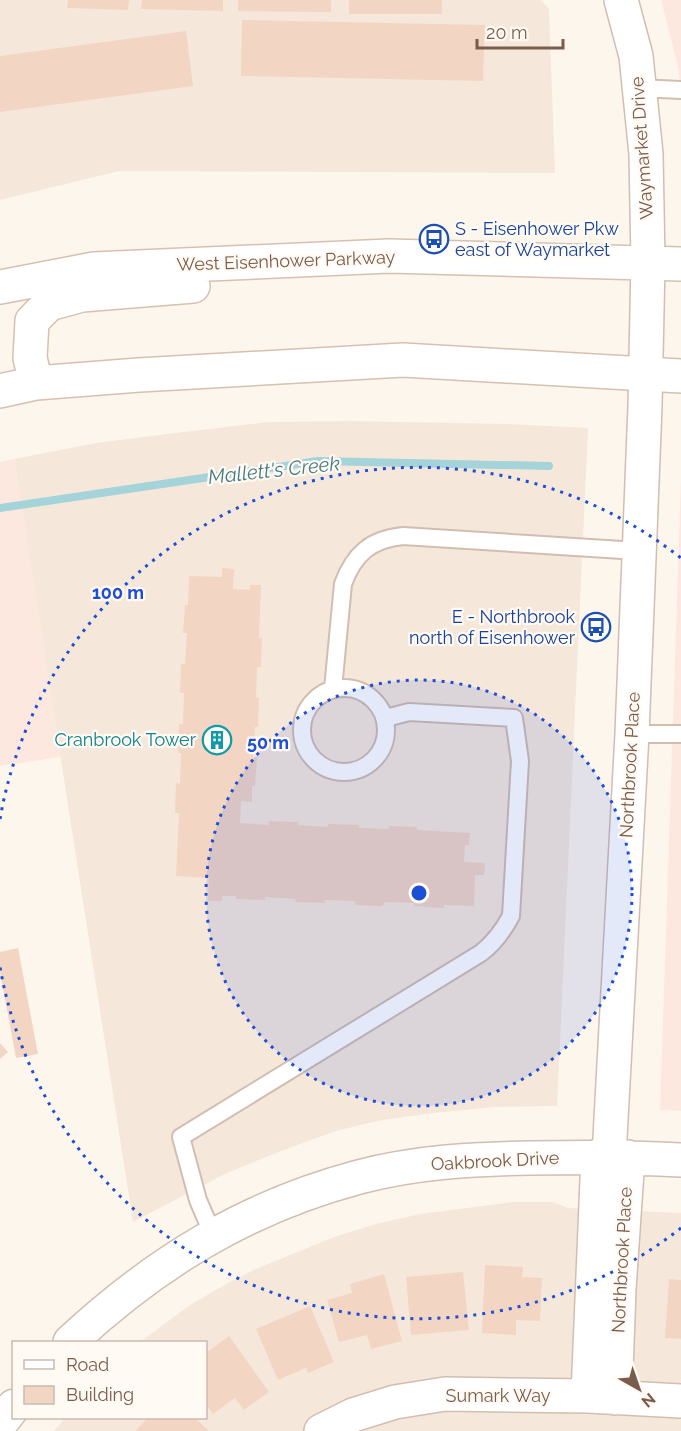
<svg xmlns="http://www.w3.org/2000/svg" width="681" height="1431" font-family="Raleway,sans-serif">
<rect width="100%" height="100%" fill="#fdf6ec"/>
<path fill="#f5e8da" d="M0,0H541L549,9L555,173L119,171L0,200Z
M349,421L508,424L588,428L557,1106L495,1107L434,1113L382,1120L336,1131L281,1151L225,1174L133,1222L14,459L96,443L183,432L269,422Z
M514,1202H553L568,1208L681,1213V1431H54L65,1418H206V1342H140L190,1305L226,1284L256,1269L334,1237L376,1224L420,1214Z"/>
<path fill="#fde8e0" d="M661,0H681V88L677,63Z
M14,459L61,757L0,766V462Z
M681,479V1111L660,1110Z"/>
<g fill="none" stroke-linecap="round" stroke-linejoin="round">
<path stroke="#a5d3da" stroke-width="8" d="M0,508L318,461L549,466"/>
</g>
<path fill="#f3d5c3" d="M68,0H129L128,10L67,8Z
M142,0H223V11L141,9Z
M238,0H331V12L238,11Z
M349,0H442V14H349Z
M242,20L485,25L483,81L241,76Z
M186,31L193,86L0,112V56Z
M222,568L234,569L233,589L250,590V585H261L259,638H262L261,667H257L256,698H259L258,727H255L253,757H257L255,786H252V802L241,801L240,823L269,825V821L299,822L298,825L328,827V824L359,825V828L389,829V826L417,827V830L470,833L469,845H465L464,862L485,863L484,875H475L474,906L444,905V908L414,906V903L384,902L383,906L355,905V901L325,900V903L295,902L296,899L265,897V900L236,899V896H222V901H208L209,878L176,876L179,813H175L176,783L180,784L181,753H178L179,724H183L184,693H180L181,664H185L187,633H183L185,605H188L189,576L222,577Z
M18,948L38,1054L16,1058L0,972V952Z
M0,1043L8,1052L0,1059Z
M485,1265L523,1267L522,1277L542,1278L540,1321L516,1320V1335L482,1333Z
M463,1272L469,1330L411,1335L406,1277Z
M384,1274L402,1341L371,1349L367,1335L339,1342L327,1300L352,1293L350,1284Z
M669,1279L681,1280V1339L665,1338Z
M310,1306L334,1362L308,1373L306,1368L278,1380L256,1329Z
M229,1336L269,1392L244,1410L235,1398L213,1414L206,1404V1353Z
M148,1418H195L209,1431H135Z"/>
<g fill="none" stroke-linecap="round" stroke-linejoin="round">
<g stroke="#d1beb0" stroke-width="20">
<path id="lane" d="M639,88L681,90
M302 730a42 42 0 1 1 84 0a42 42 0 1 1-84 0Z
M333,689L343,584C354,554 371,539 403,536L638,551
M632,734H681
M213,1235L198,1200L181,1137L481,953C495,942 503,931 511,916L520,761L514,718L409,712L386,718"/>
</g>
<g stroke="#d1beb0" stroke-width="36">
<path id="street" d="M609,1156L632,734L645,406L648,262L646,154L636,56L621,0
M70,1342C155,1263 246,1207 359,1177C415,1162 473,1159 531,1158C581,1157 631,1157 681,1160
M588,1396L598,1156
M615,1398L619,1289L628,1157
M0,1424L14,1406
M321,1431L353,1415L395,1402L445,1394L588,1396L681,1401"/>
</g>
<g stroke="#d6c0b0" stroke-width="36">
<path id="secondary" d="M0,287L94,269L389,256L681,264
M36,383L30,358L32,321L49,304L82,295L193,286
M0,391L36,383L139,375L403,360L681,376"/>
</g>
<use href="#lane" stroke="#fff" stroke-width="16"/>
<use href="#street" stroke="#fff" stroke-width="33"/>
<use href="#secondary" stroke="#fff" stroke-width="33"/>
</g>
<circle cx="419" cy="893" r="213" fill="#1d4ed8" fill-opacity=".12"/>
<g fill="none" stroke="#1d4ed8" stroke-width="3" stroke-dasharray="3 6">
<circle cx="419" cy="893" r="213"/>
<path d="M681 1228A425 425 0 0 1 0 967M0 819A425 425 0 0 1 681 558"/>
</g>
<defs>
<g id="bus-ring" transform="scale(1.5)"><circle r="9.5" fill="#fffaf3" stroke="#1a4fb4" stroke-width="1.5"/><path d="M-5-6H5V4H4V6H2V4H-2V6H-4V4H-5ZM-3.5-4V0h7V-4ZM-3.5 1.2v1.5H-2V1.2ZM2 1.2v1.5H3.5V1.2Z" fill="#1a4fb4"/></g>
<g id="building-ring" transform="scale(1.5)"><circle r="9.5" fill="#fffaf3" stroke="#0f9aa8" stroke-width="1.5"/><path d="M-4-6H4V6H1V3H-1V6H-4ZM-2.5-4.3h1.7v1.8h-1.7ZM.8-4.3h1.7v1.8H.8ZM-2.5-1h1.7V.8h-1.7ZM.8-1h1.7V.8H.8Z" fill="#0f9aa8"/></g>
</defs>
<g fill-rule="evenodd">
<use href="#bus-ring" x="434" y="239"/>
<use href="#bus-ring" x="596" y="627"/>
<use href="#building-ring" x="217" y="740"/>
</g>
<g text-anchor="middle" stroke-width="4.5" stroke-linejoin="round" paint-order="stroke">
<g font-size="18" fill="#7a5c4d" stroke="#fffaf3">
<text transform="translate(642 148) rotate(-94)" y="6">Waymarket Drive</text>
<text transform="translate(286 261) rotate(-2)" y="6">West Eisenhower Parkway</text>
<text transform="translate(630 765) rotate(-87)" y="6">Northbrook Place</text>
<text transform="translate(495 1161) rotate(-3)" y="6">Oakbrook Drive</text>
<text transform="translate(622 1260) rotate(-87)" y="6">Northbrook Place</text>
<text x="498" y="1402">Sumark Way</text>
</g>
<g font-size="18" fill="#164399" stroke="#fffaf3" text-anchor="start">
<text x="455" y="235">S - Eisenhower Pkw<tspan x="455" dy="21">east of Waymarket</tspan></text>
<text x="575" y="623" text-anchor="end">E - Northbrook<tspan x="575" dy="21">north of Eisenhower</tspan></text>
</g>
<g font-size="18" fill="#0d838f" stroke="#fffaf3" text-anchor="end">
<text x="196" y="746">Cranbrook Tower</text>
</g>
<g font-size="20" font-style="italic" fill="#437c86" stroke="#fffaf3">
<text transform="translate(274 470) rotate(-6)" y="7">Mallett's Creek</text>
</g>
</g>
<circle cx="419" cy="893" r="9" fill="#1d4ed8" stroke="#fffaf3" stroke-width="3"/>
<g font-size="18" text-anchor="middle" font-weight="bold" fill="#1d4ed8" stroke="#fffaf3" stroke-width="4.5" stroke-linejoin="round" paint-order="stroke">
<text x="118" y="599">100 m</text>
<text x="268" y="749">50 m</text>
</g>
<rect x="12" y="1341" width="195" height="78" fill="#fffaf3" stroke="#cabbb1" stroke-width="1.5"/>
<rect x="24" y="1360" width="30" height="9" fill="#ffffff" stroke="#cabbb1" stroke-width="1.5"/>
<text x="66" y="1371" font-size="18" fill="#7a5c4d">Road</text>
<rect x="24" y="1386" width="30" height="18" fill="#f3d5c3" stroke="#cabbb1" stroke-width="1.5"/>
<text x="66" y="1401" font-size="18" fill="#7a5c4d">Building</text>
<g transform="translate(639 1389) rotate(140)" stroke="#fffaf3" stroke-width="4.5" paint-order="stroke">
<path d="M0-4.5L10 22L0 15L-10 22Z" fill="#7a5c4d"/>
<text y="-9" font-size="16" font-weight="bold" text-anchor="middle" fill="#7a5c4d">N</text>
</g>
<path d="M477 39v9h86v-9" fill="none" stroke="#7a5c4d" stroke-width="3"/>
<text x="486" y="39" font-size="18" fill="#7a5c4d" stroke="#fffaf3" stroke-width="4.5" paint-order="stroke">20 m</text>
</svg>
